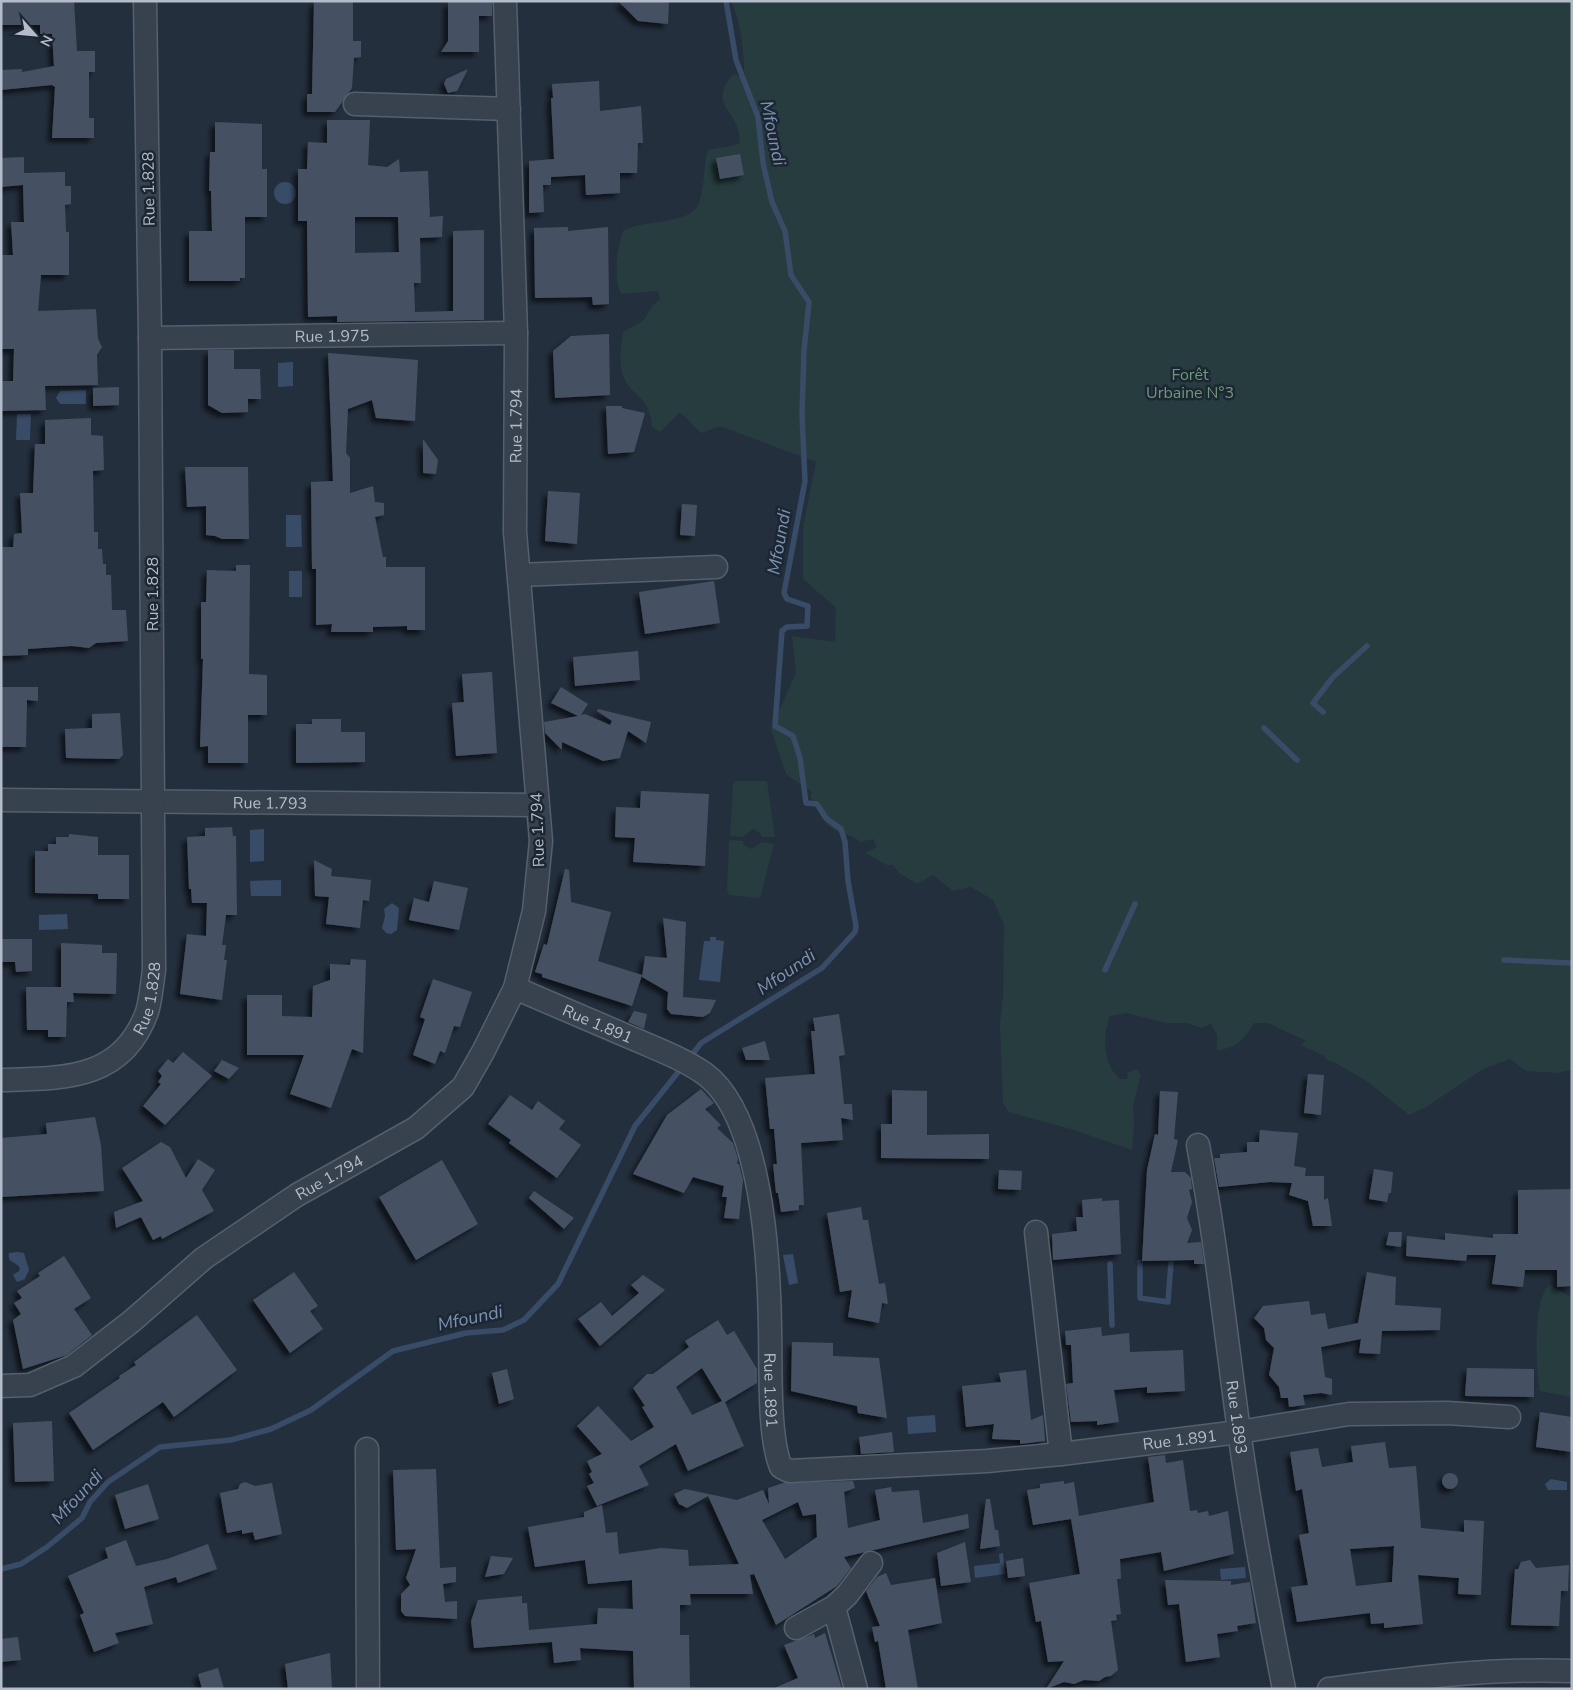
<svg xmlns="http://www.w3.org/2000/svg" width="1573" height="1690" font-family="'Nunito Sans',sans-serif">
<defs>
<filter id="shadow"><feDropShadow dx="-4.5" dy="4.5" stdDeviation="2.5" flood-color="#0009"/></filter>
</defs>
<rect width="100%" height="100%" fill="#242f3e"/>
<path fill="#263c3f" d="M731,1H1572V1070L1559,1073L1526,1071L1510,1059L1483,1069L1426,1107L1409,1115L1368,1082L1336,1063L1327,1060L1324,1056L1301,1045L1306,1041L1268,1023H1254C1245,1039 1235,1049 1217,1050V1035L1211,1024L1201,1028L1187,1023H1166L1127,1013L1110,1016C1102,1036 1103,1065 1120,1079H1127L1128,1073L1136,1069L1141,1074L1133,1105L1134,1125L1132,1150L1071,1129L1009,1112L1003,1103L1000,1024L1003,997L1004,924L993,900L971,887L953,891L933,875L917,884L899,873L893,865H887L865,853L877,847L873,839L860,842C853,835 848,836 839,832C823,826 818,810 810,796L812,792L786,774L771,729L796,673L792,636L835,642L836,608L803,579V527L816,462L720,426L702,433C692,427 690,418 679,413L660,432L652,427C650,396 634,399 624,378C618,366 621,345 623,332L644,320L653,305L660,299L658,291L621,294C613,277 617,249 623,231C643,219 692,225 699,203C705,186 703,167 708,150L731,146L740,143C740,108 705,107 734,73L745,80C743,53 743,26 731,1Z
M736,781H767L775,837H762L760,833L753,829L743,837L730,836L733,785Z
M729,840L743,841L744,845L751,849L762,842L774,844L760,898L729,895L727,891Z
M1550,1285L1572,1298V1397L1540,1391C1536,1372 1532,1296 1550,1285Z"/>
<path fill="#394c67" d="M274 193a11 11 0 1 1 22 0a11 11 0 1 1-22 0Z
M293,362V386L278,387V363Z
M86,390V404H60L56,398L60,391Z
M17,414H31L30,440H16Z
M286,515H301L302,547H286Z
M289,571H302V597H289Z
M264,829V861L250,862V830Z
M281,880V896H251L250,881Z
M392,903L399,908L397,930L391,934L386,933L382,928L385,916L384,909Z
M67,914L68,929L39,930V915Z
M710,937H716V940L724,941L720,982L699,980L704,941H710Z
M17,1252L24,1253L29,1270L25,1279L17,1282L13,1275L19,1271L20,1268C16,1261 7,1264 9,1253Z
M793,1254L798,1283L789,1285L783,1255Z
M935,1415L936,1432L908,1434L907,1417Z
M1551,1479L1567,1482V1490H1548L1545,1484Z
M1003,1553L1005,1574L975,1578L974,1566L1000,1563L999,1554Z
M1245,1567L1246,1578L1221,1580L1220,1569Z"/>
<g fill="none" stroke-linecap="round" stroke-linejoin="round">
<path stroke="#394c67" stroke-width="5.5" d="M1323,712L1313,703L1333,677L1367,646
M1264,728L1297,760
M1504,960L1572,963
M1105,970L1135,904
M689,1059L701,1043L822,968L855,932L856,926L848,881L845,842L841,829L826,818L817,804L806,803L800,758L793,736L775,726L782,631L787,627L807,626L808,606L787,599L784,593L805,481L802,415L804,350L809,302L791,275L785,231L772,202L763,163L758,117L736,60L726,1
M1140,1262V1298L1168,1302L1171,1263
M1110,1264L1112,1325
M1,1569L21,1564L47,1547L82,1518L90,1502L108,1482L160,1447L231,1440L271,1429L311,1410L393,1351L466,1333L503,1330L524,1320L558,1284L635,1126L683,1066"/>
</g>
<path fill="#455162" fill-rule="evenodd" filter="url(#shadow)" d="M1,1H74L77,51H95V72H89V118H94V138H52L55,87L52,85L1,90V70L22,69V72L54,66L52,34H40V25H1Z
M314,1H353V41H361V57L354,58L352,88L335,112H307V94H312Z
M618,1H669L668,24L638,21Z
M448,2H492V16H479V52H441L448,41Z
M468,69L457,91L448,93L444,84L446,79Z
M599,81L600,111L641,106L643,143H638L637,173H620V193L586,195L585,175L551,177V185H543L544,212L529,213V161L554,159L551,98H553L552,84Z
M327,120H370L368,165L387,167L399,159L400,172L428,171L430,217L443,216L442,237L420,238L421,283H414L415,312L453,311V231L484,230V320L337,322V316L308,317L307,221H298V169H307L308,142L327,143ZM355,217H398L399,252L355,253Z
M215,122L262,124V169H267V217H245V278H240V281H189V231H212L211,191H209L210,152H215Z
M740,154L744,175L720,179L716,158Z
M24,157V173L65,172V186H71V204L65,205L66,232H69V275H41L38,311L96,309L98,339L102,347L97,355L98,385L45,386L46,410L1,411V381H13L14,349H1V255H13L11,222H24L23,185L1,187V158Z
M568,227V231L608,227L609,304L593,305L592,297L535,298L534,228Z
M609,334L610,395L555,398L553,351L571,336Z
M208,350H234V369H260L261,399H248V412L222,413L208,405Z
M328,353L418,360L415,421L376,418L372,400L348,409L346,453L350,458V493L373,486L375,502L384,503V515L375,517L383,557H386V567H425V630H407V626L373,627V632H331L332,624L316,625V569H312L311,482L333,481Z
M119,387V405L93,406V388Z
M606,406H622V408L645,413L634,452L608,454Z
M91,418V435L103,436L104,470L93,471L94,532H98V549H102L103,564H106V575H111L112,610H126L128,641L96,643L89,648L72,646L28,649V655L1,656L2,547H13L14,534L22,533L20,493H33L35,444H45V420Z
M423,439L438,460L436,474L423,473Z
M185,467H248L249,539H222L215,536L206,535V506L187,507Z
M548,491L580,493L577,544L545,541Z
M682,504L697,505L695,536L680,535Z
M236,565H250L249,674L267,675V715H248V763H208V746L200,747L203,659H201V602H206L207,570L236,571Z
M714,581L720,623L645,634L639,592Z
M638,651L640,680L575,686L573,657Z
M492,672L497,753L456,756L452,703L464,702L462,674Z
M1,687H38V701L27,700L26,747H1Z
M561,687L588,704L581,715L585,714L610,725L612,721L597,711L598,709L651,722L646,743L628,731L620,758L603,761L562,742V750L545,733L544,722L578,716L551,703Z
M120,713L123,755L119,759L66,758L65,729L92,728V714Z
M312,719H341V732H365V762L296,763V724H312Z
M641,791L709,794L705,866L633,862L635,838L615,837L616,807L640,808Z
M232,827L233,836H236L237,915H226L222,945H226L224,960H227L222,1000L180,994L187,934L206,936L207,903H192L191,889H189L187,837L205,836V828Z
M69,834L98,837V855H129V899H98V894L35,893V851H48V844H56V837H69Z
M314,860L332,869L331,876L371,880L369,901L363,900L360,928L326,924L329,897L315,896Z
M565,869L569,870L571,902L611,912L598,961L642,975L632,1006L542,977V974L535,972L544,944L547,945Z
M434,881L468,888L459,930L409,920L414,898L429,902Z
M663,918L686,922L683,997L716,1000L710,1013L703,1017L671,1014L667,1009L668,992L642,977L645,956L667,958Z
M1,939H32V971L16,972L15,962H1Z
M61,943L102,945V953H117L116,994L73,993L74,1002H67L66,1037H48V1030H27L26,987H61Z
M351,959L366,960L363,1053L352,1049L331,1108L290,1094L304,1055H247V995H282V1016L312,1017L313,986L330,980V964L350,965Z
M433,979L472,992L460,1027L454,1026L445,1053L440,1051L435,1064L413,1055L425,1019L420,1017Z
M634,1011L647,1014L644,1029L628,1022Z
M839,1014L845,1055L839,1056L844,1104H852L853,1120L841,1118L843,1140L801,1143L804,1205H799V1210L781,1212L778,1193H776L773,1164H777L774,1129H770L765,1078L815,1074L811,1031H815L813,1018Z
M765,1041L770,1060H746L742,1048Z
M183,1052L212,1076L165,1125L143,1106L161,1084L158,1082L162,1076L158,1071L168,1059L173,1063Z
M222,1060L239,1068L229,1079L214,1071Z
M1308,1074L1324,1075L1321,1115L1304,1113Z
M701,1089L714,1103L705,1109L721,1125L717,1128L733,1143L738,1158L737,1164H739L743,1180L739,1219L724,1218L727,1197H722L724,1186L693,1177L684,1193L633,1174L667,1115Z
M892,1090L927,1091V1135L989,1134V1159L881,1158V1124H892Z
M1160,1091L1178,1092L1174,1139L1178,1140L1171,1172H1185L1191,1178L1192,1189L1189,1190L1192,1202L1187,1218L1192,1230L1187,1243L1201,1242L1204,1264H1194V1260L1142,1261L1147,1170L1155,1134L1158,1135Z
M510,1095L532,1110L538,1101L565,1121L559,1129L581,1145L557,1178L509,1143L511,1140L488,1124Z
M95,1117L101,1145L104,1191L1,1197V1138L47,1134L46,1123Z
M1260,1130L1298,1133L1294,1166L1306,1168L1305,1176H1324V1200L1328,1198L1332,1226H1313L1308,1201L1289,1195L1292,1183L1270,1182L1219,1187L1214,1158H1220V1154L1247,1152V1142H1259Z
M161,1142L170,1147L186,1178L198,1159L215,1170L202,1190L214,1211L162,1239L161,1236L153,1240L141,1217L116,1228L114,1212L143,1201L122,1168Z
M442,1160L478,1224L416,1260L379,1197Z
M1374,1169L1393,1172L1391,1193H1389L1387,1202L1369,1199Z
M999,1170L1022,1171L1021,1190L998,1189Z
M1572,1189V1286L1557,1287V1270H1525L1523,1287L1492,1284L1496,1255H1467L1466,1261L1406,1256L1407,1236L1445,1240V1233L1493,1238V1234H1518V1190Z
M534,1191L574,1218L564,1229L529,1198Z
M1102,1198V1201L1119,1200L1121,1254L1053,1260L1052,1234L1077,1231L1076,1217H1083L1082,1200Z
M861,1207L863,1220H868L879,1284L885,1283L888,1304L882,1303L879,1323L848,1317L852,1290L840,1292L827,1213Z
M1389,1232H1402L1401,1247L1386,1245Z
M64,1256L91,1298L74,1309L92,1335L67,1355L23,1369L13,1320L21,1314L14,1303L22,1298L17,1291L40,1276L38,1273Z
M294,1272L318,1306L310,1311L323,1329L290,1353L253,1300Z
M1367,1272L1396,1277L1395,1305L1441,1308L1440,1330L1382,1331L1380,1354L1359,1353L1361,1339L1321,1347L1325,1377L1332,1379V1395L1321,1393L1303,1395L1305,1405L1289,1407L1288,1398H1281L1279,1387L1269,1375L1274,1348L1266,1340L1264,1328L1254,1318L1263,1306L1309,1301L1311,1315L1325,1313L1328,1329L1358,1323Z
M643,1275L665,1290L600,1346L578,1319L601,1302L612,1316L639,1293L631,1285Z
M197,1315L237,1370L174,1417L163,1402L93,1450L69,1413L120,1378L119,1376L136,1365L134,1362Z
M718,1320L727,1335L734,1331L757,1369V1383L725,1402L744,1446L688,1471L676,1444L639,1466L649,1485L597,1506L587,1486L594,1483L589,1474L592,1472L587,1461L602,1454L577,1426L598,1406L631,1441L654,1427L642,1407L645,1406L633,1388L647,1374H653L689,1347L685,1341ZM702,1368L722,1401L692,1415L676,1387Z
M1101,1327L1102,1336L1129,1333L1130,1352L1183,1350L1185,1391L1147,1393V1387L1114,1390L1119,1422L1097,1425V1421L1071,1422L1066,1384L1073,1383L1071,1345H1066L1065,1331Z
M792,1342L833,1343V1356L879,1358L887,1418L858,1413L857,1406L791,1391Z
M1467,1368L1534,1369V1397L1465,1396Z
M507,1369L514,1399L499,1404L492,1373Z
M1026,1370L1031,1420L1043,1415L1045,1441L1020,1444V1440L992,1439L994,1424L966,1427L962,1386L1001,1382L999,1373Z
M1540,1412L1572,1417V1452L1536,1447Z
M52,1421L54,1481L15,1482L13,1423Z
M892,1432L894,1452L861,1454L859,1437Z
M1385,1442L1389,1468L1416,1466L1421,1528L1464,1532V1520L1484,1521L1481,1595L1458,1594L1459,1578L1418,1575L1423,1624L1384,1628V1623L1371,1624L1370,1613L1297,1622L1291,1587L1308,1585L1299,1535L1309,1533L1302,1489L1296,1491L1290,1452L1318,1448L1322,1467L1353,1462L1351,1446ZM1394,1546L1392,1582L1356,1586L1350,1549Z
M1165,1455L1166,1463L1183,1460L1190,1511L1197,1510L1198,1513L1208,1511L1209,1516L1228,1511L1234,1554L1164,1571L1161,1552L1120,1559L1121,1579H1117L1121,1614L1116,1615L1117,1620L1111,1621L1118,1670L1111,1676L1105,1677L1099,1681L1084,1680L1074,1684L1064,1682L1046,1689L1064,1661L1048,1662L1041,1621L1036,1622L1029,1583L1080,1574L1071,1519L1033,1525L1027,1490L1040,1488V1484L1064,1481V1484L1074,1482L1079,1516L1154,1502L1148,1457Z
M436,1469L440,1568L456,1567V1582L443,1584L445,1602L457,1601V1619L405,1616L401,1611V1594L410,1585L406,1578L416,1549L396,1550L393,1470Z
M1442 1481a8 8 0 1 1 16 0a8 8 0 1 1-16 0Z
M853,1481L855,1488L844,1492L848,1528L880,1520L875,1490L891,1487L892,1492L919,1490L923,1523L968,1514L969,1528L844,1557L851,1568L837,1586L776,1625L754,1574L750,1575L753,1594H690L691,1605H680V1635H689L690,1689H634L633,1651L580,1648L581,1660L554,1663L552,1642L474,1648L471,1621L478,1600L522,1596V1603H527L529,1630L597,1624L598,1608L633,1609L632,1580L588,1584L585,1560L535,1567L528,1527L584,1517V1512L602,1505L606,1533L617,1532L619,1554L661,1548L688,1550L689,1566L739,1564L708,1496L687,1508L679,1504L674,1494L685,1489L737,1500L763,1490L769,1504L768,1488L783,1483ZM798,1502L803,1516L816,1514L817,1537L785,1559L762,1520Z
M245,1482L255,1486L272,1483L282,1534L255,1540L253,1532L242,1534V1530L227,1533L220,1493L238,1489L240,1484Z
M148,1484L159,1519L125,1529L115,1495Z
M986,1499H990L995,1530H998L1000,1546L980,1549Z
M126,1540L136,1566L167,1559L208,1544L217,1569L178,1583L176,1577L144,1587L153,1624L115,1633L119,1643L94,1652L80,1615L84,1613L68,1576L108,1558L105,1548Z
M965,1542L971,1582L941,1586L937,1553Z
M491,1556L513,1558L504,1574L485,1577Z
M1023,1558L1025,1576L1008,1578L1006,1561Z
M1530,1560L1536,1568L1569,1565L1568,1591H1561L1559,1626L1511,1625L1515,1569H1518L1521,1562Z
M886,1573L891,1585L935,1578L942,1623L908,1630L918,1689H886L878,1641L875,1642L872,1627L880,1626L866,1591L877,1577Z
M1165,1580L1231,1581V1585L1250,1582L1256,1623L1237,1626L1238,1631L1217,1634L1220,1657L1186,1662L1179,1604L1168,1605Z
M825,1633L842,1689H772L798,1678L784,1645L814,1634L815,1638Z
M18,1637L21,1660L1,1662V1639Z
M330,1653L332,1689H288L285,1664Z
M218,1668L224,1689H202L198,1674Z"/>
<g fill="none" stroke-linecap="round" stroke-linejoin="round">
<g stroke="#565f6c" stroke-width="25">
<g id="minor">
<path d="M355,104L509,109"/>
<path id="s1" d="M150,338L516,333"/>
<path d="M519,575L716,567"/>
<path id="s2" d="M1,800L537,805"/>
<path id="s3" d="M515,988C555,1005 594,1022 634,1039C657,1049 684,1059 705,1074C763,1117 769,1261 770,1328C771,1364 768,1437 781,1467L789,1471L987,1461L1061,1454L1239,1432L1349,1414L1447,1413L1509,1417"/>
<path id="s4" d="M1,1080C63,1078 122,1081 147,1012C151,999 152,983 154,970L150,338L145,1"/>
<path id="s5" d="M1198,1145C1216,1240 1226,1336 1239,1431C1251,1517 1267,1603 1284,1689"/>
<path d="M1036,1232L1061,1454"/>
<path id="s6" d="M1,1386L30,1385L74,1366L132,1321L204,1258L297,1195L416,1128L463,1087L483,1052L515,988L534,911L541,841L515,532L516,333L505,1"/>
<path d="M367,1449L368,1689"/>
<path d="M834,1607L856,1689"/>
<path d="M796,1628L834,1607L847,1595L871,1563"/>
<path d="M1329,1689C1413,1678 1487,1668 1572,1671"/>
</g>
</g>
<use href="#minor" stroke="#38414e" stroke-width="22"/>
</g>
<g text-anchor="middle" stroke-width="5" stroke-linejoin="round" paint-order="stroke">
<g font-size="16" fill="#b4bcc9" stroke="#1d2633">
<text transform="translate(148 189) rotate(-91)" y="6">Rue 1.828</text>
<text dy="6" stroke="none"><textPath href="#s1" startOffset="182">Rue 1.975</textPath></text>
<text dy="6" stroke="none"><textPath href="#s6" startOffset="1235">Rue 1.794</textPath></text>
<text transform="translate(152 594) rotate(-90)" y="6">Rue 1.828</text>
<text dy="6" stroke="none"><textPath href="#s2" startOffset="269">Rue 1.793</textPath></text>
<text transform="translate(537 830) rotate(-92)" y="6">Rue 1.794</text>
<text dy="6" stroke="none"><textPath href="#s4" startOffset="188">Rue 1.828</textPath></text>
<text dy="6" stroke="none"><textPath href="#s3" startOffset="90">Rue 1.891</textPath></text>
<text dy="6" stroke="none"><textPath href="#s6" startOffset="395">Rue 1.794</textPath></text>
<text dy="6" stroke="none"><textPath href="#s3" startOffset="540">Rue 1.891</textPath></text>
<text dy="6" stroke="none"><textPath href="#s5" startOffset="275">Rue 1.893</textPath></text>
<text dy="6" stroke="none"><textPath href="#s3" startOffset="1019">Rue 1.891</textPath></text>
</g>
<g font-size="16" fill="#6b9a76" stroke="#1d2633">
<text x="1190" y="380">Forêt<tspan x="1190" dy="18">Urbaine N°3</tspan></text>
</g>
<g font-size="18" font-style="italic" fill="#7c92b1" stroke="#1d2633">
<text transform="translate(773 133) rotate(78)" y="6">Mfoundi</text>
<text transform="translate(779 542) rotate(-80)" y="6">Mfoundi</text>
<text transform="translate(786 972) rotate(-34)" y="6">Mfoundi</text>
<text transform="translate(470 1318) rotate(-12)" y="6">Mfoundi</text>
<text transform="translate(77 1497) rotate(-47)" y="6">Mfoundi</text>
</g>
</g>
<rect width="1573" height="1690" fill="none" stroke="#b4bcc9" stroke-width="5"/>
<g transform="translate(35 35) rotate(117)" stroke="#1d2633" stroke-width="4" paint-order="stroke">
<path d="M0-4L9 19L0 12L-9 19Z" fill="#b4bcc9"/>
<text y="-8" font-size="14" font-weight="bold" text-anchor="middle" fill="#b4bcc9">N</text>
</g>
</svg>
